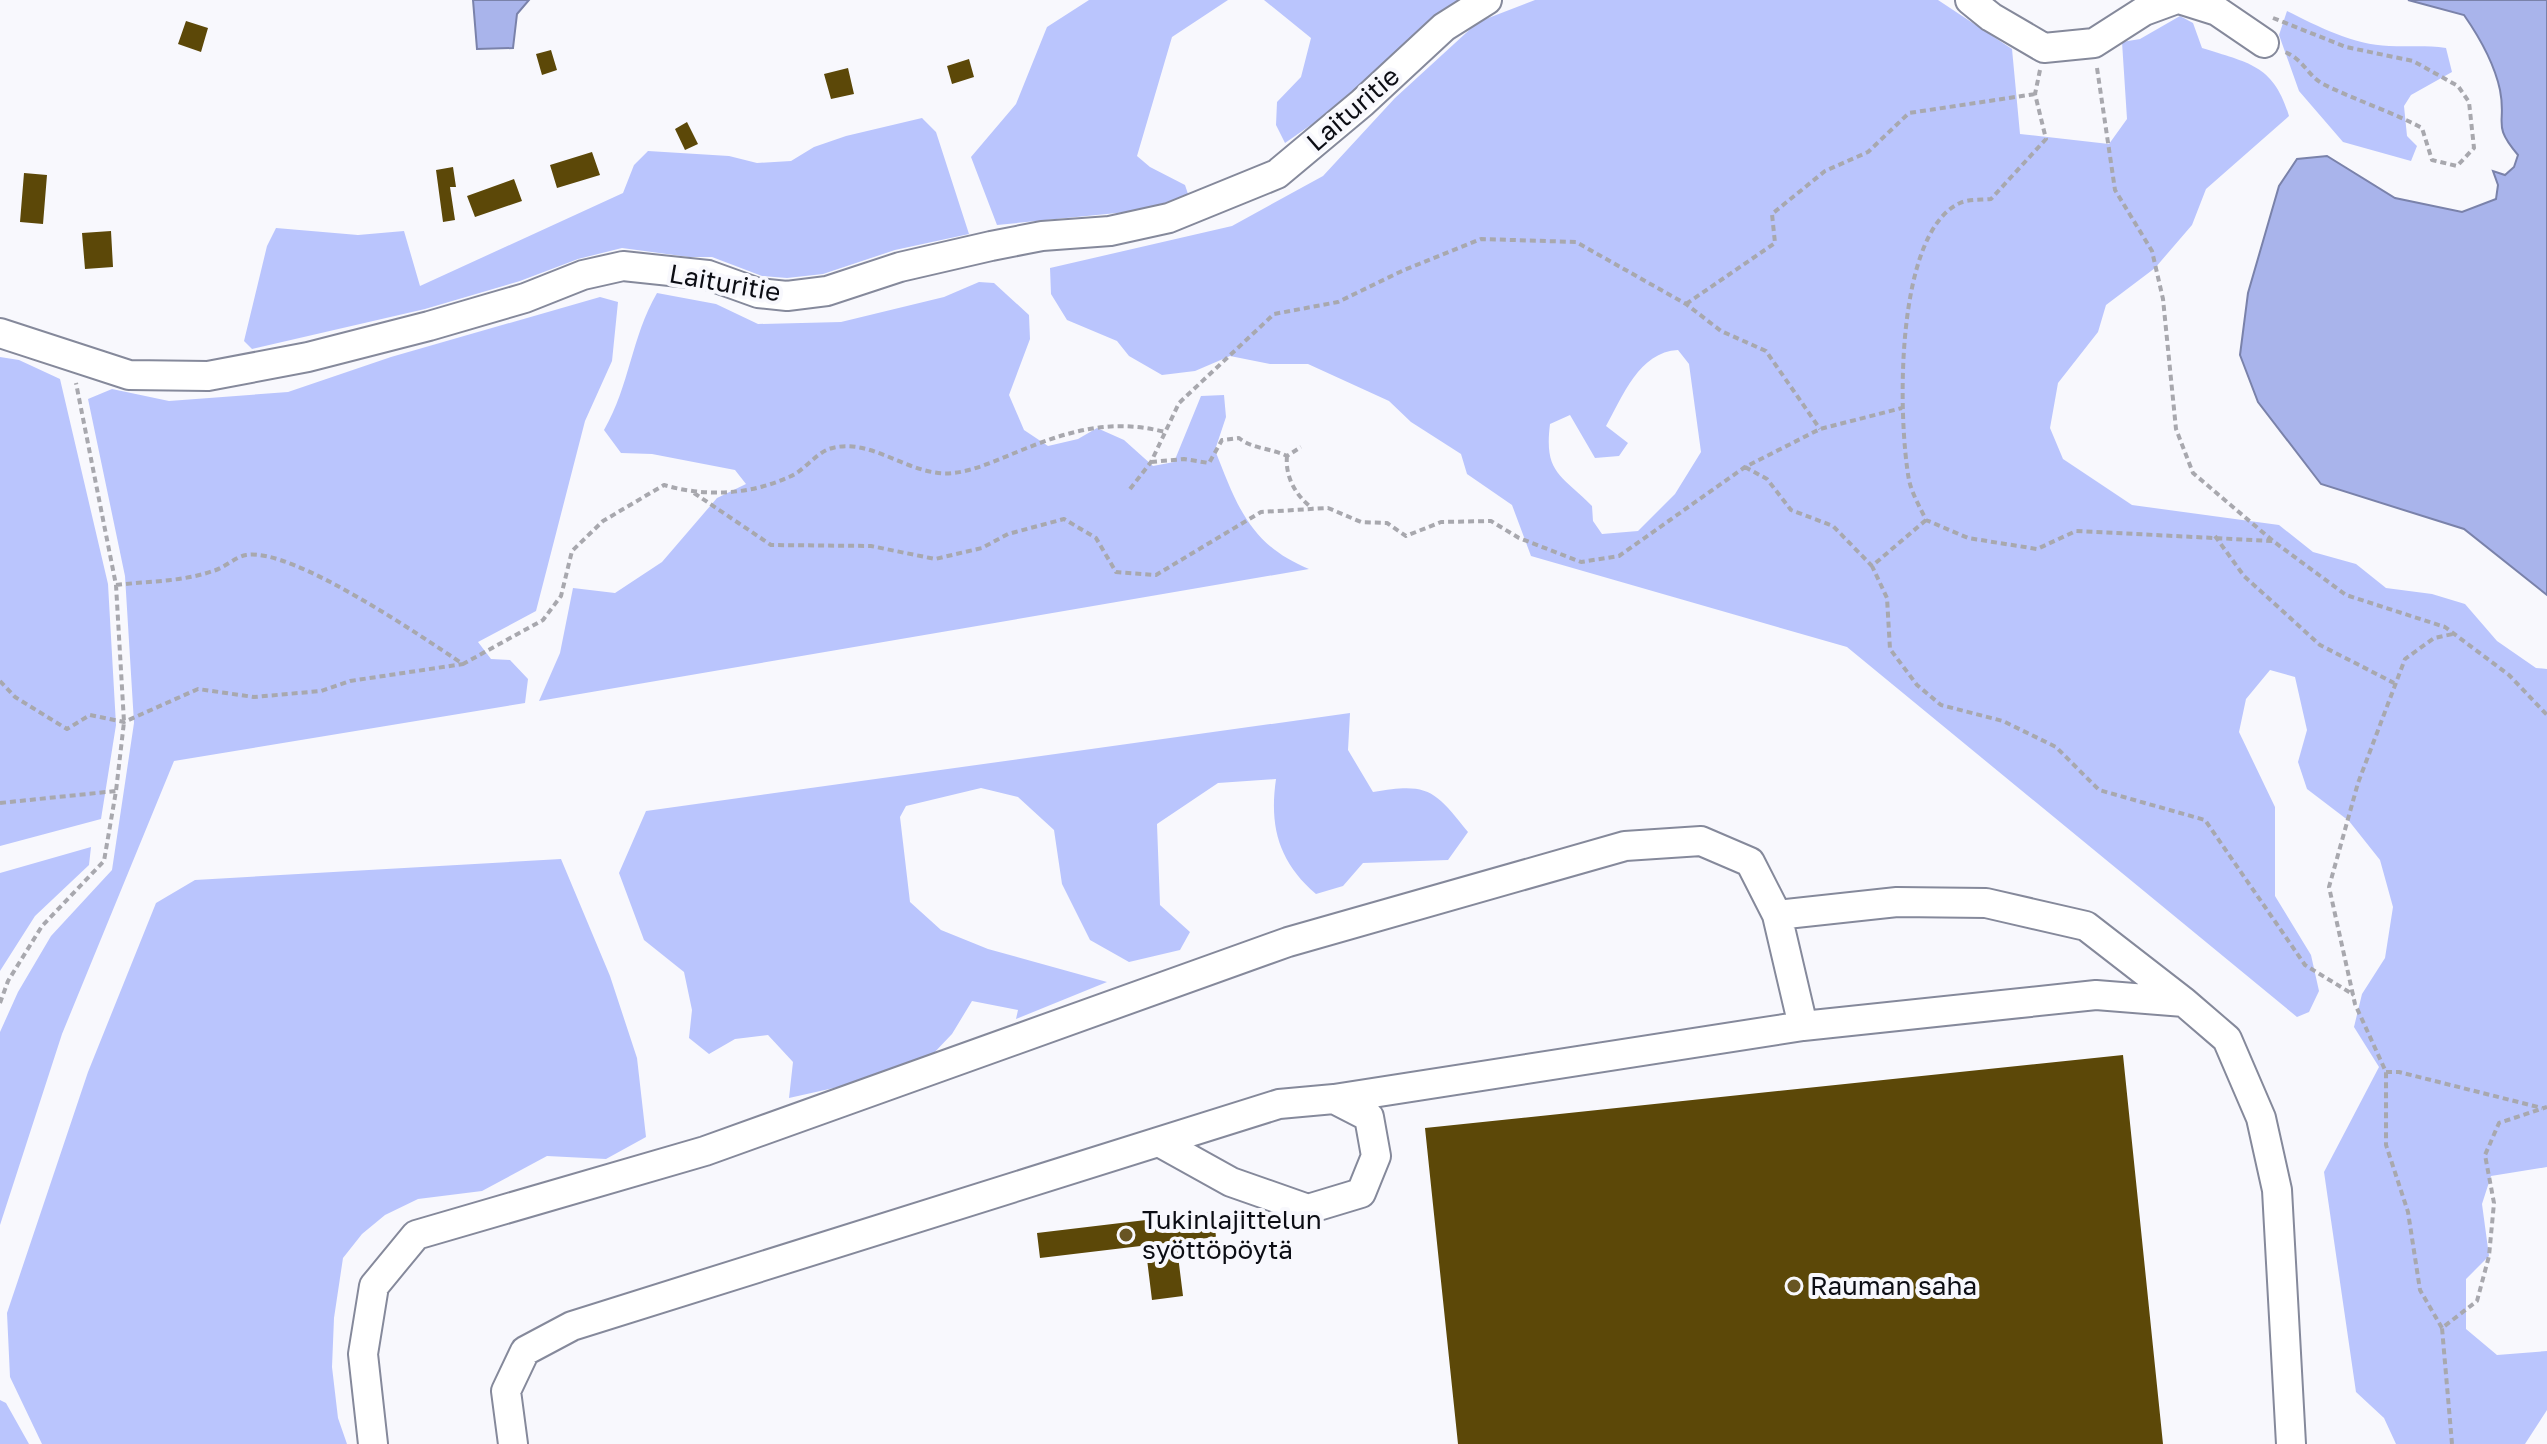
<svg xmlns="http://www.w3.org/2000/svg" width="2547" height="1444" font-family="'Golos Text',sans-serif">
<rect width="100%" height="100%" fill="#f8f8fd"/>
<path fill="#bac5fd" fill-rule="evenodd" d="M1089,0H1228L1172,37L1137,156L1150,167L1185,185L1189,197L1157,209L997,225L971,157L1016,104L1047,27Z
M1264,0H1465L1361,90L1285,143L1276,125L1277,102L1301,77L1311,38Z
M1535,0H1938L2012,49L2020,134L2109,144L2127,119L2122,42L2140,39L2180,16L2193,23L2202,48C2249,63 2274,65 2289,116L2206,189L2192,225L2155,268L2106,305L2098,332L2058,383L2050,428L2063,459L2132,505L2279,525L2313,552L2356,564L2386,588L2432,594L2465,604L2497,641L2536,668L2547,669V1167L2491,1176L2482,1204L2489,1256L2466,1279V1329L2497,1355L2547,1351V1410L2525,1444H2396L2384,1418L2356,1392L2324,1172L2379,1067L2354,1027L2362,994L2385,958L2393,907L2380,860L2349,821L2307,789L2298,762L2307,730L2295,677L2270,670L2246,699L2239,732L2275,807V896L2311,955L2319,991L2309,1012L2297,1017L1847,647L1531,556L1512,505L1467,474L1461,454L1411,422L1389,401L1308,364H1270L1230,356L1195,371L1162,375L1129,356L1117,341L1067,320L1051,294L1050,268L1232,226L1323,176L1395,98L1478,22ZM1678,350L1689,364L1701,452L1675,494L1638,531L1602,534L1593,521L1592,506C1560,474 1544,473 1550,424L1570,415L1595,458L1619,456L1628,443L1606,426C1623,396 1639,352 1678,350Z
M2287,11C2317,26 2354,45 2389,46C2409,47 2426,45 2446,48L2452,72L2411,95L2404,106L2407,136L2417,146L2411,161L2343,142L2299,91L2279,35Z
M922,118L936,132L969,234L895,250L823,274L787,278L762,276L712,257H689L622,248L578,259L520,281L425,309L252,349L244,341L267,246L276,228L358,235L404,231L420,286L623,193L634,165L648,151L729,156L757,163L791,161L814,147L846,136Z
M979,282L994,283L1029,315L1030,339L1009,395L1024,430L1048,446L1078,439L1097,428L1124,440L1153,466L1174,462L1201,396L1224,395L1226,417L1215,450C1237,506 1250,545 1309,569L539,701L560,653L573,588L615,593L662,562L717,498L746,484L735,470L652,454L621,453L604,430C630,385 631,338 657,293L716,304L758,324L841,322L944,297Z
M600,297L618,302L612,361L585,421L536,611L478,642L491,659L510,660L528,679L525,703L174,761L62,1034L0,1225V1032L18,992L51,936L112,870L134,723L125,576L88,399L112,389L169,401L288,392L391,357Z
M0,357L19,360L60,379L108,584L116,725L101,819L0,846Z
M1350,713L1348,750L1373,792C1428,782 1435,790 1468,832L1448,860L1363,863L1343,886L1316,894C1279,862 1269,827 1276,779L1218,783L1157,824L1160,905L1190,932L1180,950L1129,962L1090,940L1062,884L1054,830L1018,797L981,788L906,806L900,817L910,902L941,930L988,949L1107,982L1016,1019L1018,1010L972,1001L952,1034L931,1056L856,1083L789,1098L793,1062L768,1035L735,1039L709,1054L689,1038L692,1010L684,972L644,940L619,873L646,811Z
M91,847L89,865L35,916L0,971V873Z
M561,859L610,976L637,1058L646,1137L606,1159L547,1156L482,1191L418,1199L385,1215L362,1234L343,1258L334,1318L332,1367L338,1418L347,1444H42L10,1377L7,1313L88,1072L156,903L195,880Z
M0,1400L6,1403L29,1444H0Z"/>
<path fill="#a9b4eb" stroke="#7a82aa" stroke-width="2" d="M473,0H529L517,14L513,48L477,49Z
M2408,0H2547V595L2464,529L2321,484L2258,402L2240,355L2248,293L2279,186L2297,159L2327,156L2395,198L2462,212L2496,199L2498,185L2493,171L2505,175L2514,167L2518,155C2491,123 2507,125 2500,90C2494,62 2480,38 2464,15Z"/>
<path fill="#5c4808" d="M186,21L208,28L201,52L178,44Z
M551,50L557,70L542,75L536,54Z
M969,59L974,77L952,84L947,66Z
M848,68L854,94L831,99L824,74Z
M687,122L698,144L685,150L675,129Z
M592,152L600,175L557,188L550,165Z
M453,167L456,187H450L455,220L443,222L436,170Z
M24,173L47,175L43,224L20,222Z
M514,179L522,201L475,217L467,196Z
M111,231L113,267L85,269L82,233Z
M2123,1055L2163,1444H1458L1425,1128Z
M1213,1212L1216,1237L1040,1258L1037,1233Z
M1177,1248L1183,1296L1152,1300L1146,1251Z"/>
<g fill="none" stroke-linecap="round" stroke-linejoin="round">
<g stroke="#85899b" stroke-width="32">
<path id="minor" d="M1970,0L1991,17L2044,48L2094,43L2144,11L2174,0
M2182,0L2217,11L2264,43
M0,333L129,375L208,376L308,357L429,326L525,298L583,275L623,266L708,275L758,293L787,296L827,291L900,267L991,246L1042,236L1110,231L1169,218L1277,174L1362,103L1444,27L1487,0
M1777,915L1897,902L1986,903L2086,926L2184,1002
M1334,1099L1803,1026L2096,995L2184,1002L2227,1039L2261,1118L2277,1190L2291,1444
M373,1444L363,1354L374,1286L416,1235L705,1151L1288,942L1625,846L1701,841L1750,862L1777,915L1803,1026
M513,1444L506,1391L525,1351L572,1326L1279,1104L1334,1099L1369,1117L1376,1156L1361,1193L1308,1209L1231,1182L1159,1142"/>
</g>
<path stroke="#a8a8ae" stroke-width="4" stroke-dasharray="6 4" stroke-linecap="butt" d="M2273,18L2346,47L2413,61L2458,86L2469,102L2474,148L2457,166L2432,160L2422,128C2390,111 2355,100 2323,84C2308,76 2304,60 2285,52
M2097,68L2115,190L2152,251L2163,299L2176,429L2193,473L2273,541L2346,595L2445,627L2509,675L2547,715
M2040,70L2035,94L2046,139L1991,199C1982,200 1968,199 1960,203C1894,233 1898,420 1909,480C1912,494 1920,507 1926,520L1968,538L2037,549L2076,531L2273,541
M1686,304L1775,243L1772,214L1825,171L1868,152L1909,113L2035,94
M1287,456C1285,476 1295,495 1312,508
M1151,462L1184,459L1209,463L1222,440L1239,438C1252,449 1271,448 1287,456L1301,447
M1745,467L1767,479L1791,510L1833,526L1872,566
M1130,489L1151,462L1179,403L1274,314L1338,302L1404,270L1481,239L1576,242L1686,304L1721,331L1766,351L1820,429
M694,493L771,545L871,546L935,559L982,548L1008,534L1064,519L1096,538L1116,572L1156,575L1261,512L1328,508L1361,522L1387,523L1406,536L1441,522L1491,521L1519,538L1581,562L1619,556L1745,467L1820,429L1902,408
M1926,520L1872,566L1887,598L1890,649L1917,685L1941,705L2003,721L2056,747L2099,790L2205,820L2305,965L2354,995
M2215,536L2244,576L2320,645L2394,683
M116,585C149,581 181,582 213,571C224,568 235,557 246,555C292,547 422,637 463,664L543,620L561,596L572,551L603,521L664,485C705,497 749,495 789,477C804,471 815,454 829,449C871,435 910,478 953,473C974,471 997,460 1017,452C1068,431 1111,418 1165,432
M0,681L15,697L67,729L90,715L124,722L198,689L254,697L321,691L350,681L463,664
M0,803L116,791
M0,1003L8,981L42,926L104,861L116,791L124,722L116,585L76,383
M2386,1072H2399L2542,1108
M2442,1328L2420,1290L2408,1212L2386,1145V1072L2355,1004L2329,887L2358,783L2405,659L2434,638L2453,634
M2452,1444L2442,1328L2477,1301L2489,1256L2494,1203L2485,1155L2499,1123L2547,1107"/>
<use href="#minor" stroke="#fff" stroke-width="28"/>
</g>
<g fill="#685523" stroke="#f8f8fd" stroke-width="3">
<circle cx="1126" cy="1235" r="8"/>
<circle cx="1794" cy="1286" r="8"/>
</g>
<g text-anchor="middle" stroke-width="8" stroke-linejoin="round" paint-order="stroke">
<g font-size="26" fill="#0c0d14" stroke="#f8f8fd">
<text transform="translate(1353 109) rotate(-41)" y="9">Laituritie</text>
<text transform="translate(725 283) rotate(10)" y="9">Laituritie</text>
</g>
<g font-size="26" fill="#0c0d14" stroke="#f8f8fd" text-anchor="start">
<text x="1142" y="1229">Tukinlajittelun<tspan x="1142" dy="30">syöttöpöytä</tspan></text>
<text x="1810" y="1295">Rauman saha</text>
</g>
</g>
</svg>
